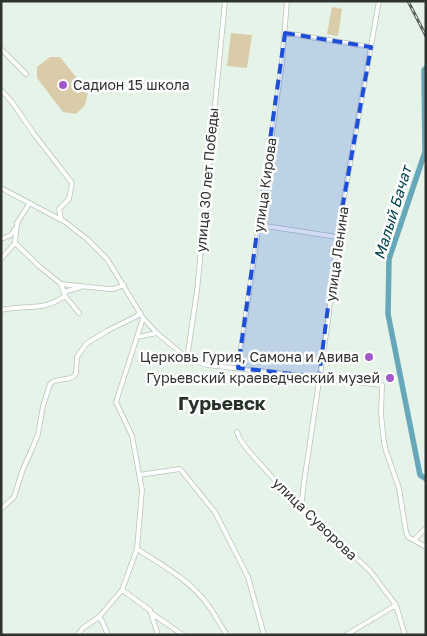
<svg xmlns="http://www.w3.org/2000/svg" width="427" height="636" font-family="'Golos Text',sans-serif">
<rect width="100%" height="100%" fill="#e5f3e9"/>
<path fill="#dacca8" d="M332,7L342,9L338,36L327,34Z
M231,33L252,35L247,68L227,66Z
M50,57H60L88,92L85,105L76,114L63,112L37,78V67Z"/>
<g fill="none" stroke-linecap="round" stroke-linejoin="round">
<path stroke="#66a8ba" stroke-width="5.5" d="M426,68L424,70L425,152L389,259L388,314L420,475L426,479"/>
<g stroke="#b6c4b9" stroke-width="5.5">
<path id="minor" d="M285,33L371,47
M1,49L26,74
M1,90L12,102L34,134L72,183L69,199L59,209L61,219
M1,188L65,222L87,239L107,259L115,272L143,318L157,333L187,358L207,365L382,385L381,414L384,442L386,451L399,488L406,532L408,537L426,547
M259,225L337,237
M1,239L11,235L15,229
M15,243L39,266L61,284L109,289H114L124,285
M1,259L15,243L17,223L29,204
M61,284L65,296L79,313
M64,292L81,287
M1,310C26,304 42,312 65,296
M137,337L143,318
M187,358L197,291L225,1
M238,368L259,225L282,63L287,1
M237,432L240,439L247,449L279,485L370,571L396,605L405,635
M139,475L180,469L215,512L248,577L264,635
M303,508L302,499L304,482L328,321L337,237L379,1
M1,509L14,497L23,469L33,447L38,434L43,406L50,384L54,381L71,378L74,376L76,373L77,357L86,344L107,331L137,316L140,312
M414,540L426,528
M137,549C162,565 190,580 208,605C215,614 220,625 227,635
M122,590L150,610L158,635
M151,613L183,635
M99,617L102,621L108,635
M77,635L83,628L99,617L122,590L137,549L142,490L132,436L116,402L137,337L157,333
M346,635L396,605"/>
</g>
<use href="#minor" stroke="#fff" stroke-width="4"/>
<g stroke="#585f5a" stroke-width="3">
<path id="rail" d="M408,1L426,36"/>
</g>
<use href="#rail" stroke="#fff" stroke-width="1" stroke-dasharray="4" stroke-linecap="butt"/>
</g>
<path fill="#1d4ed8" fill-opacity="0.2" stroke="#1d4ed8" stroke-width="4" stroke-dasharray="10 6" stroke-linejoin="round" d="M285,33L371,47L337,237L319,377L238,368Z"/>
<g fill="#a259cc" stroke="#fff" stroke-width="2">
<circle cx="63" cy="85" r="5"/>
<circle cx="369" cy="357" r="5"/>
<circle cx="390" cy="378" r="5"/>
</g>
<g text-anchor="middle" stroke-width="5" stroke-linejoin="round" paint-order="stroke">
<g font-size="14" fill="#2e332f" stroke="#fff" text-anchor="end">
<text x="73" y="90" text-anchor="start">Садион 15 школа</text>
<text x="359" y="362">Церковь Гурия, Самона и Авива</text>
<text x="380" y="383">Гурьевский краеведческий музей</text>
</g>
<g font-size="14" fill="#2e332f" stroke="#fff">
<text transform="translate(207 180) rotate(-85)" y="5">улица 30 лет Победы</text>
<text transform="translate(265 185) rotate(-82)" y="5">улица Кирова</text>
<text transform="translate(337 254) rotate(-82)" y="5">улица Ленина</text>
<text transform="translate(315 519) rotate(44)" y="5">улица Суворова</text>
</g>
<g font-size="15" font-style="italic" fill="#00404c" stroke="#fff">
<text transform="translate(393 213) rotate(-73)" y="5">Малый Бачат</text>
</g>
<g font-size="19" font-weight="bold" fill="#27322a" stroke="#fff">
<text x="222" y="410">Гурьевск</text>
</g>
</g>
<rect width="427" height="636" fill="none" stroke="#2e332f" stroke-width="5"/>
</svg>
